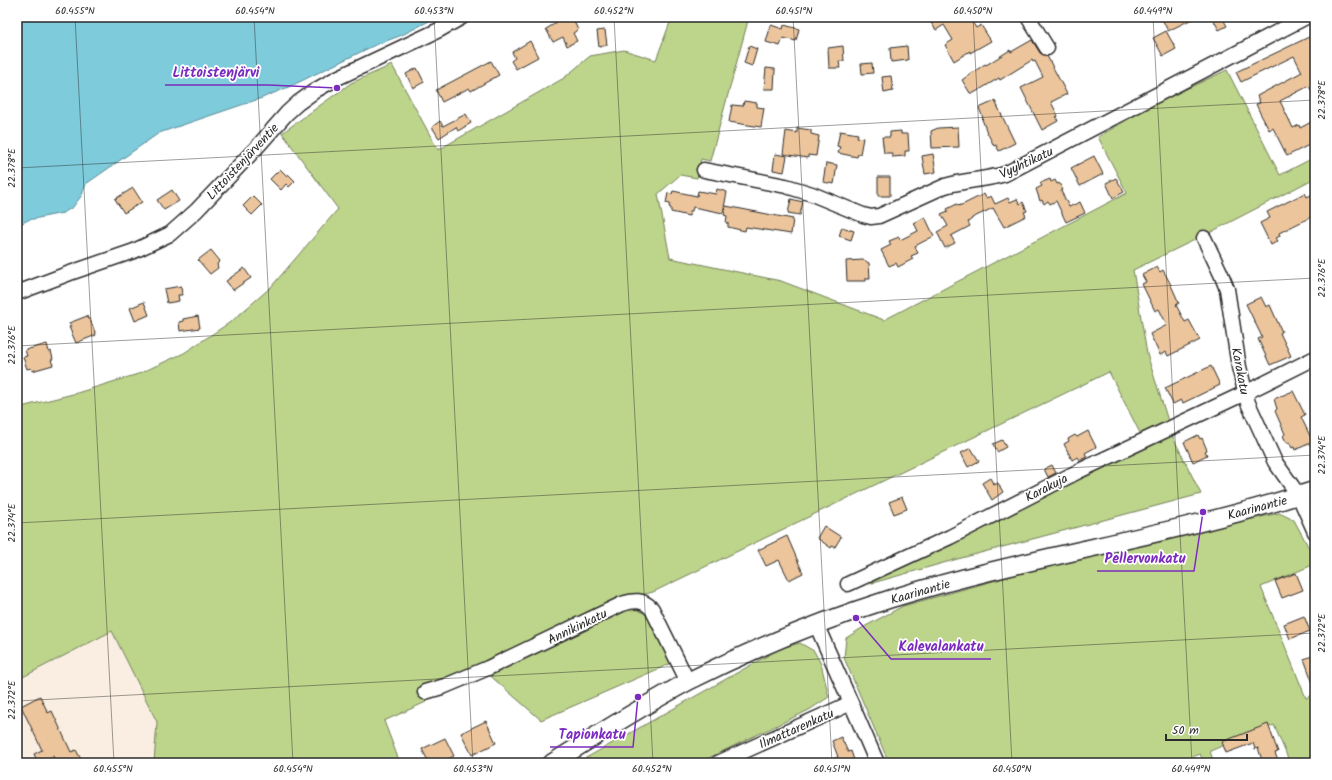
<svg xmlns="http://www.w3.org/2000/svg" width="1332" height="780" font-family="Kalam,sans-serif">
<rect width="100%" height="100%" fill="#fff"/>
<filter id="ink" filterUnits="userSpaceOnUse"><feTurbulence type="fractalNoise" baseFrequency=".025" numOctaves="2"/><feDisplacementMap in="SourceGraphic" scale="8" xChannelSelector="R" yChannelSelector="G"/><feConvolveMatrix kernelMatrix="1 2 1 2 8 2 1 2 1" color-interpolation-filters="sRGB"/></filter>
<g filter="url(#ink)">
<path fill="#f9eee1" d="M112,631L157,722L154,763H21L17,754V680Z"/>
<path fill="#bdd48b" stroke="#74805b" d="M672,17H749L710,161L701,159L697,178L680,175L658,194L670,258L781,281L884,320L1127,193L1098,137L1152,105L1227,70L1280,175L1315,157V178L1211,232L1133,270L1147,354L1169,424L1142,437L1109,372L653,592L622,600L482,665L422,689L426,702L384,721L400,763H154L157,722L112,631L17,680V495L21,492L19,481L17,480V408L77,393L138,374L184,353L232,321L271,287L338,209L282,133L351,83L392,65L438,150L564,78L590,56L624,50L656,60Z
M1170,431L1201,494L954,560L862,586L864,580Z
M1279,513L1294,520L1315,559V564L1261,587L1306,698L1315,694L1314,717L1315,763H1290L1274,725L1210,751L1214,763H1204L1200,754L1179,763H889L844,658L846,638L862,628L903,606L1051,565Z
M627,609L638,610L647,615L672,663L541,720L487,673Z
M800,643L814,651L821,664L829,697L809,710L698,763H577L781,648Z"/>
<path fill="#7dcbdb" stroke="#5c8b95" d="M17,17H437L402,35L373,46L291,86L262,98L159,133L86,184L82,195L73,207L63,213L28,220L17,226Z"/>
<path fill="#ecc59c" stroke="#2b2b2b" d="M559,17H572L578,30L573,33L577,41L567,46L563,37L553,42L546,29L556,23L554,20Z
M927,17H969L976,28L981,25L991,41L970,53V51L954,61L945,45L953,40L944,25L936,30Z
M1161,17H1196L1168,31Z
M1212,17H1222L1227,26L1219,30Z
M771,25L783,29L784,25L799,29L796,41L783,38L780,46L766,42Z
M605,30L607,45L599,47L597,31Z
M1166,31L1176,49L1163,56L1153,38Z
M1311,36L1315,46V99L1309,86L1280,101L1293,128L1299,125L1300,128L1315,120V142L1287,156L1273,128L1269,130L1260,113L1256,104L1260,103L1257,96L1302,72L1294,56L1241,82L1236,72Z
M1032,40L1040,53L1047,56L1067,94L1051,102L1058,116L1056,117L1058,121L1042,130L1021,88L1043,77L1035,61L1033,62L1032,60L1000,80L999,78L974,93H970L962,80L985,64L986,65L991,62L1010,50L1011,52Z
M530,41L538,57L516,69L511,61L515,58L512,52Z
M749,46L757,49L752,66L744,63Z
M843,46L844,61H839L840,68H829L828,48Z
M907,46L908,60L891,62L890,48Z
M491,61L499,75L471,91L469,88L442,102L436,90Z
M872,63L873,73L862,74L861,64Z
M417,68L424,82L413,88L406,74Z
M766,68L775,69L774,89H764Z
M891,76L893,91L884,93L882,77Z
M744,101L757,103V107L764,108L761,127L729,122L732,105L743,106Z
M995,101L1015,143L999,151L996,145L994,146L986,130L982,119L983,118L979,108Z
M466,114L471,123L458,131L456,127L439,138L432,127L440,121L443,126Z
M958,127L959,147L932,148L931,131L938,128Z
M797,128L811,130V134L819,136L816,156L808,155V158L783,154L786,131L797,133Z
M840,131L858,134L857,137L863,138L860,154H858L857,157L838,153L840,147L837,146Z
M901,131V134H908L909,151H905V156L892,157V153H884L882,137H890V132Z
M775,154L787,156L784,172L773,170Z
M933,154L936,172L925,174L922,156Z
M1094,156L1103,174L1080,186L1071,168Z
M826,163L837,165L834,184L823,182Z
M280,169L287,176L288,174L295,181L289,187L286,184L281,190L270,179Z
M878,177H890V196H878Z
M1116,178L1124,192L1113,198L1106,183Z
M1050,179L1051,182L1055,180L1057,184L1059,183L1063,190L1061,191L1069,207L1080,202L1085,213L1066,222L1056,201L1050,204L1048,201L1044,204L1042,200L1040,201L1036,189L1042,186L1040,183Z
M133,188L142,202L124,213L115,199Z
M717,189L727,192L723,213L693,207L692,211H690L689,216L671,212V208L669,207L670,204L666,203L668,193L672,194L673,191L697,196L698,191L716,194Z
M172,190L179,201L164,210L157,200Z
M1305,193L1307,197L1315,193V215L1279,233L1280,236L1276,238L1278,241L1271,245L1260,223L1270,218L1267,212Z
M984,194L986,198L991,196L995,204L1008,198L1010,202L1017,199L1020,204L1023,202L1027,211L1024,212L1026,216L1004,227L993,208L972,218V219L968,222L970,226L951,236L955,243L945,248L937,232L948,226L941,214L948,211L947,209L957,204L958,206L964,204Z
M253,196L262,205L252,215L243,206Z
M791,199L803,202L800,215L788,213Z
M726,206L793,219L791,234L746,227L745,231L728,227V223H726L727,216L724,215Z
M925,217L934,236L915,246L918,253L911,256L913,259L898,267L896,263L889,266L881,250L891,245L889,241L899,237L900,240L918,231L914,223Z
M842,227L854,231L851,240L839,236Z
M211,250L220,261L217,264L218,268L210,274L198,260Z
M863,260L869,263L870,278H866V281H847L846,261Z
M1157,267L1160,272L1163,270L1170,283L1179,303L1176,305L1185,322L1189,320L1200,340L1168,356L1166,352L1160,355L1150,334L1167,325L1159,309L1155,311L1142,284L1146,282L1142,275Z
M244,268L251,278L233,290L226,281Z
M181,286L182,295H178L179,301L167,303L164,289Z
M1261,297L1266,307L1270,305L1282,332L1280,333L1291,356L1270,365L1258,339L1262,337L1246,304Z
M144,302L149,315L135,321L130,308Z
M87,316L89,320L90,319L96,335L76,343L69,327H71L69,323Z
M198,316L200,328L180,331L179,322L183,321V319Z
M47,344L49,352L51,351L53,359L51,360L53,365L32,371L31,368L27,369L23,357L27,356L25,350Z
M1211,366L1220,385L1183,403L1181,400L1173,404L1165,388Z
M1293,391L1305,415L1301,417L1313,442L1295,450L1294,447L1292,448L1289,442L1287,443L1283,436L1285,434L1275,411L1277,409L1274,399Z
M1088,431L1096,447L1085,453L1087,457L1080,460L1078,457L1072,460L1064,444L1069,441L1068,439L1075,435L1077,437Z
M1198,435L1200,439L1202,438L1207,450L1205,451L1207,455L1193,462L1184,442Z
M1002,440L1006,447L997,452L993,444Z
M971,448L979,461L968,467L961,453Z
M1052,465L1056,473L1048,477L1044,469Z
M990,478L994,485L998,483L1003,492L992,500L982,483Z
M902,497L907,509L894,514L889,502Z
M824,526L841,537L835,547L832,546L831,548L817,538Z
M787,536L803,573L789,580L779,560L766,566L758,550Z
M1296,573L1303,590L1282,598L1275,581Z
M1304,616L1310,631L1290,639L1284,624Z
M1315,655V686H1314L1304,659Z
M40,696L48,713L52,711L71,752L76,750L83,763H56L53,756L38,763L34,754L42,750L21,706Z
M486,721L496,743L472,755L461,733Z
M1268,724L1278,752L1275,753L1279,763H1263L1258,748L1255,749L1253,743L1226,753L1222,742Z
M841,737L848,752L851,751L855,763H823L838,757L832,741Z
M445,738L454,756L440,763H429L422,749Z"/>
<g fill="none" stroke-linecap="round" stroke-linejoin="round">
<g stroke="#2b2b2b" stroke-width="17">
<path id="minor" d="M1028,17L1047,48
M704,170L786,186L812,194L863,215L871,217L879,216L945,186C965,180 985,180 1005,174L1306,17
M1204,238L1221,274L1227,289L1239,367L1248,403L1275,462L1299,496L1315,532
M17,293L70,273L134,251L170,234L196,211L258,146L287,113L298,103L316,90L337,78L439,30L462,17
M848,584L950,537L1079,471L1245,393L1315,358
M816,624L851,703L877,763
M425,692L445,686L488,668L622,604C634,600 643,599 652,609L688,682
M718,763L851,703"/>
</g>
<g stroke="#2b2b2b" stroke-width="20">
<path id="major" d="M552,763C597,735 642,706 689,681C754,648 821,621 890,599C1030,555 1176,536 1315,490"/>
</g>
<use href="#minor" stroke="#fff" stroke-width="14"/>
<use href="#major" stroke="#fff" stroke-width="17"/>
</g>
</g>
<path fill="none" stroke="#2b2b2b" stroke-width="1" stroke-opacity="0.45" d="M75,17L114,763M254,17L293,763M434,17L473,763M614,17L653,763M793,17L832,763M973,17L1012,763M1153,17L1192,763M17,168L1315,100M17,346L1315,278M17,523L1315,455M17,701L1315,633"/>
<g text-anchor="middle" stroke-width="3.5" stroke-linejoin="round" paint-order="stroke">
<g font-size="13" fill="#2b2b2b" stroke="#fff">
<text transform="translate(242 161) rotate(-47)" y="5">Littoistenjärventie</text>
<text transform="translate(1026 162) rotate(-25)" y="5">Vyyhtikatu</text>
<text transform="translate(1241 371) rotate(79)" y="5">Karakatu</text>
<text transform="translate(1046 487) rotate(-27)" y="5">Karakuja</text>
<text transform="translate(1257 507) rotate(-15)" y="5">Kaarinantie</text>
<text transform="translate(920 591) rotate(-16)" y="5">Kaarinantie</text>
<text transform="translate(577 626) rotate(-26)" y="5">Annikinkatu</text>
<text transform="translate(796 728) rotate(-24)" y="5">Ilmattarenkatu</text>
</g>
</g>
<path fill="none" stroke="#7b2cbf" stroke-width="1.5" d="M337 88L268 85H165M1203 512L1194 571H1097M856 618L891 659H991M638 697L633 747H550"/>
<g fill="#7b2cbf" stroke="#fff" stroke-width="1.5">
<circle cx="337" cy="88" r="4"/>
<circle cx="1203" cy="512" r="4"/>
<circle cx="856" cy="618" r="4"/>
<circle cx="638" cy="697" r="4"/>
</g>
<g font-size="14" text-anchor="middle" font-weight="bold" fill="#7b2cbf" stroke="#fff" stroke-width="3.5" stroke-linejoin="round" paint-order="stroke">
<text x="216" y="77">Littoistenjärvi</text>
<text x="1145" y="563">Pellervonkatu</text>
<text x="941" y="651">Kalevalankatu</text>
<text x="592" y="739">Tapionkatu</text>
</g>
<rect width="1332" height="780" fill="none" stroke="#fff" stroke-width="44"/>
<path d="M1166 734v6h81v-6" fill="none" stroke="#2b2b2b" stroke-width="2"/>
<text x="1172" y="734" font-size="12" fill="#2b2b2b" stroke="#ffffff" stroke-width="3" paint-order="stroke">50 m</text>
<rect x="22" y="22" width="1288" height="736" fill="none" stroke="#2b2b2b" stroke-width="1.5"/>
<g font-size="10" text-anchor="middle" fill="#2b2b2b">
<text x="75" y="14">60.455°N</text>
<text x="255" y="14">60.454°N</text>
<text x="434" y="14">60.453°N</text>
<text x="614" y="14">60.452°N</text>
<text x="794" y="14">60.451°N</text>
<text x="973" y="14">60.450°N</text>
<text x="1153" y="14">60.449°N</text>
<text transform="translate(1321 100) rotate(-90)" y="4">22.378°E</text>
<text transform="translate(11 168) rotate(-90)" y="4">22.378°E</text>
<text transform="translate(1321 278) rotate(-90)" y="4">22.376°E</text>
<text transform="translate(11 345) rotate(-90)" y="4">22.376°E</text>
<text transform="translate(1321 455) rotate(-90)" y="4">22.374°E</text>
<text transform="translate(11 523) rotate(-90)" y="4">22.374°E</text>
<text transform="translate(1321 633) rotate(-90)" y="4">22.372°E</text>
<text transform="translate(11 700) rotate(-90)" y="4">22.372°E</text>
<text x="113" y="772">60.455°N</text>
<text x="293" y="772">60.454°N</text>
<text x="473" y="772">60.453°N</text>
<text x="652" y="772">60.452°N</text>
<text x="832" y="772">60.451°N</text>
<text x="1012" y="772">60.450°N</text>
<text x="1191" y="772">60.449°N</text>
</g>
</svg>
